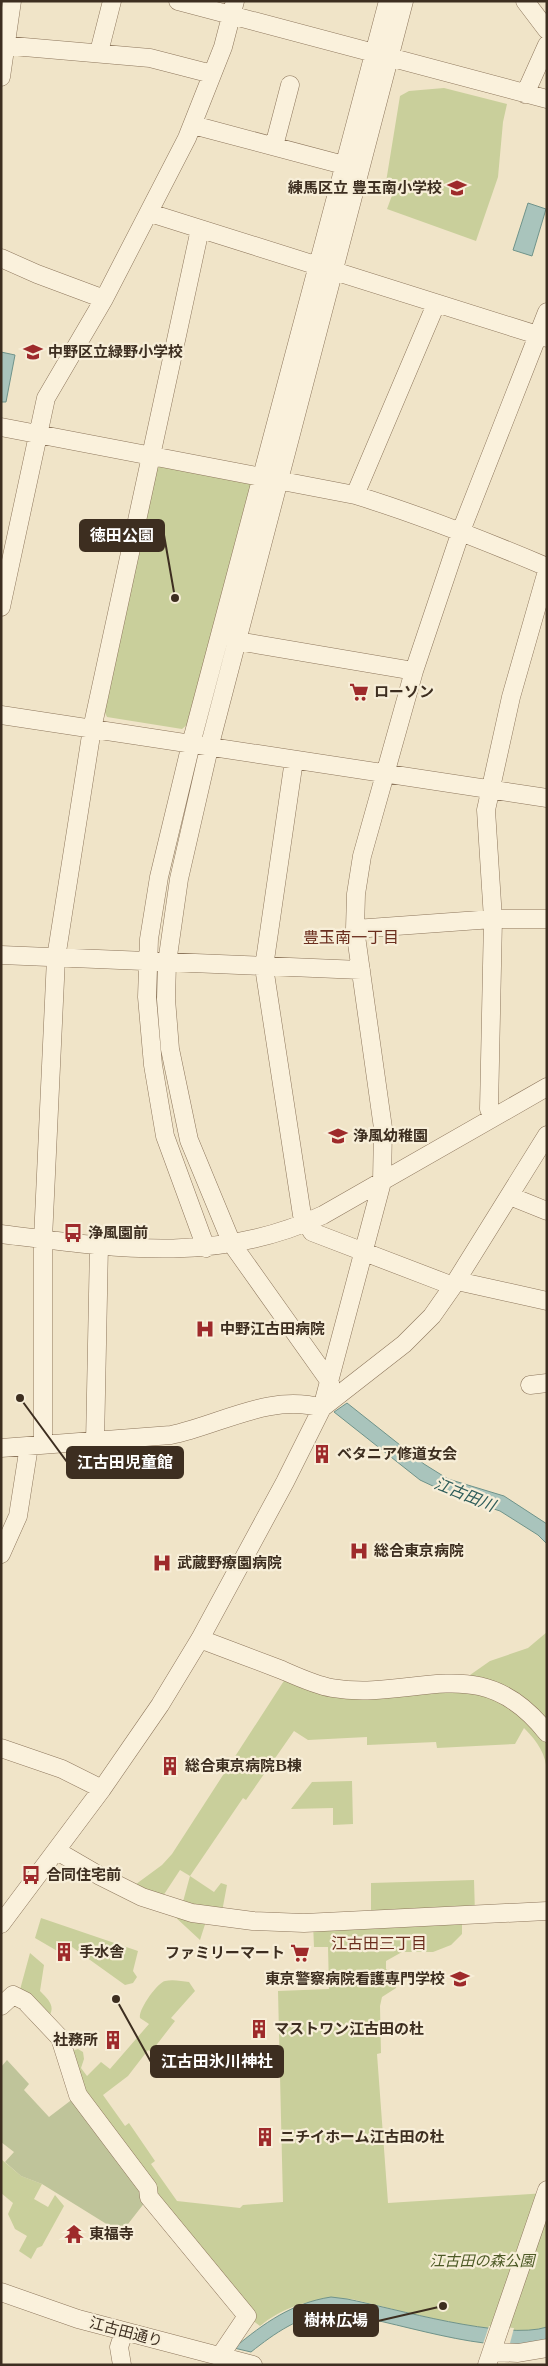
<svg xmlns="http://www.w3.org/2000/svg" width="548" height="2366" font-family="'Libre Baskerville','Noto Sans JP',serif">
<rect width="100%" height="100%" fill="#f0e4c8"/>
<path fill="#c9cf9b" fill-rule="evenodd" d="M444,88L507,104L503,122L498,177L476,241L387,209L394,190L386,182L400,96L409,91Z
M161,463L251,482L254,487L188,724L182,729L107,717L103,709L156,467Z
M547,1632V1773C546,1754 538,1742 524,1728L515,1744L437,1748L436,1742L367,1745V1737L308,1740L294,1731L246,1800L243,1798L190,1876L214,1892L221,1883L227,1885L221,1917L208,1915L200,1940L159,1902L128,1890L162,1865L172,1854L289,1673L310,1681L460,1682L490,1661L528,1648ZM180,1870L190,1876L181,1909L159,1902Z
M352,1781L353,1824L333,1825V1808L291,1809L312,1782Z
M474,1880L475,1914L462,1915V1934L451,1945L433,1952H402L386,1961V1969L397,1981L396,1988L382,1997L380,2006L381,2053L377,2054L388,2203L546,2193L547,2190V2327C505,2341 396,2309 351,2299C319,2296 285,2305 260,2326L247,2316L78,2095L65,2053L78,2049L83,2052L84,2059L81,2068L87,2076L101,2062L110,2069L149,2024L140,2018C138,2010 157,1983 165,1981C172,1979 182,1981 189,1982L195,1991L171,2018L175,2021L151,2052L148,2050L128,2076L103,2095L125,2126L129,2123L155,2161L151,2164L177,2201L240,2208L243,2205L283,2202L278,1991L329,1989L328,1947H314L313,1923L371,1920V1883Z
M41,1918L138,1951L133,1971L137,1977L133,1983L125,1985L65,1942L59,1952L35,1938Z
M30,1953L44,1965L40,1991C51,2002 57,2008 45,2022L18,1997Z
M1,2159L21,2176L42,2184L34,2199L48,2207L55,2195L64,2206L42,2246L37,2248L31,2259L19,2251L27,2236L15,2229L8,2214L13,2203L1,2193Z"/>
<path fill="#bfc49a" d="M7,2060L29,2084L24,2090L49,2117L78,2095L149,2197L121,2233L42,2184L21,2176L5,2162L14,2152L1,2142V2067Z"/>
<path fill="#a9c4bc" stroke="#6f938a" d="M528,203L546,209L532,256L513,250Z
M1,352L15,355L6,402H1Z
M347,1403L424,1464L448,1479L504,1496L547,1524V1544L538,1535L500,1511L452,1495L420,1480L334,1412Z
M331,2297L347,2299C393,2308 505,2341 547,2327V2340C493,2359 390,2318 331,2312C299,2316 275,2333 251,2352L234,2348C264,2323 292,2303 331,2297Z"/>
<path fill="#f0e4c8" d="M489,2326L514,2328L509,2347L483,2344Z"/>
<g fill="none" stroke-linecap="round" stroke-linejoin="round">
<g stroke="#8d765c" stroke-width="19">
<path id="minor" d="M178,1L547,99
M525,1L547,30
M1,45L150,58L212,74
M99,52L112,1
M1,77L12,1
M525,94L547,45
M193,125L355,168
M274,146L290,85
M150,213L547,338
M1,258L37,274L104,299
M1,427L355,495C421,515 483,540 547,567
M355,495L436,304
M1,607L46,398L104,299L187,138L223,47L235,1
M237,641L414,671
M1,715L547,798
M294,760L264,967L302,1215L312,1232L453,1286
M355,929L493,919H547
M1,955L361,970
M493,1117L489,1109L493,919L486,810L511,697L547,571
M510,1196L547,1211
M1,1234C113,1248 217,1265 323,1215L547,1087
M206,1248L165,1136L153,1065L147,997L149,939L159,877L191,744L388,1
M457,1281L547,1301
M330,1382L232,1244L189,1140L170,1049L166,999L167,963L179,879L209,748L404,1
M530,1385L547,1383
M322,1408L404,1344L432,1316L453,1286L547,1135
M95,1443L99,1245
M43,1445V1239L56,958L92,729L200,229
M1,1448L171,1435C220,1425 270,1393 322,1408
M1,1554L18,1516L29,1446
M200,1639C227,1649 255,1660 282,1670C298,1677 315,1685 332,1688C415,1702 480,1647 547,1733
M1,1748L62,1769L102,1789
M57,1851L100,1876L142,1897L192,1913L253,1921L304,1923L547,1911
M1,1924L102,1789L160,1705L200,1639L285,1482L322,1408L382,1182L383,1128L355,929L356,894L362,856L414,671L461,531L547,312
M1,2006L13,1995L25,2001L60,2038L78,2095L148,2188L149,2197L247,2316L220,2356
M1,2292L78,2319L253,2365
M492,2352L518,2353L547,2348
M122,2365L119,2347L124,2332
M487,2365L547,2190"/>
</g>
<use href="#minor" stroke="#faf1dc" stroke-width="18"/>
</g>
<defs>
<g id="school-bare" transform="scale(1.5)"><path d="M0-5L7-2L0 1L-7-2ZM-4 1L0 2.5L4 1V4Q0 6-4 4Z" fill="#9e2a2b" stroke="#f7eed8" stroke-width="2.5" paint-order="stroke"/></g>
<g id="supermarket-bare" transform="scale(1.5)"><path d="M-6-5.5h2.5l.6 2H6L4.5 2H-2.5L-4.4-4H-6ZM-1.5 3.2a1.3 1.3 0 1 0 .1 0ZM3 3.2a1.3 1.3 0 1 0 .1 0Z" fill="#9e2a2b" stroke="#f7eed8" stroke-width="2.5" paint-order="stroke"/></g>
<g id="bus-bare" transform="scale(1.5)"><path d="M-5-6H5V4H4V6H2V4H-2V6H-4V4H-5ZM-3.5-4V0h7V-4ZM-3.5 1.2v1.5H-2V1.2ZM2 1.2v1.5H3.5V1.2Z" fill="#9e2a2b" stroke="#f7eed8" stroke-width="2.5" paint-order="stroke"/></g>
<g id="hospital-bare" transform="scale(1.5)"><path d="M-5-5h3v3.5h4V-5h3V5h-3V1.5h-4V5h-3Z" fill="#9e2a2b" stroke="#f7eed8" stroke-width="2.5" paint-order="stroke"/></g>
<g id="building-bare" transform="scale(1.5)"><path d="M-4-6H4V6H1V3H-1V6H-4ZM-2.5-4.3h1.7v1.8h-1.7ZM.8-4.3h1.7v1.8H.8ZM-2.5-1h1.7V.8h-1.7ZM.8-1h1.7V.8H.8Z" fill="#9e2a2b" stroke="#f7eed8" stroke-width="2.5" paint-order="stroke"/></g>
<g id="university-bare" transform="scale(1.5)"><path d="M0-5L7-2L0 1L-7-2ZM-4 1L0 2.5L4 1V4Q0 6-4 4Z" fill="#9e2a2b" stroke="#f7eed8" stroke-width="2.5" paint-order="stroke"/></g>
<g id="temple-bare" transform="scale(1.5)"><path d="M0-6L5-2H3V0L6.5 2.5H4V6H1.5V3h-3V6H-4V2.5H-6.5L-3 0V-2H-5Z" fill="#9e2a2b" stroke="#f7eed8" stroke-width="2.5" paint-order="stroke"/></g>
</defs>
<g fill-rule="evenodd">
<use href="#school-bare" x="457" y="188"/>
<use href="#school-bare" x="33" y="352"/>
<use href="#supermarket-bare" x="359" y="692"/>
<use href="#school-bare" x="338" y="1136"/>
<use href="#bus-bare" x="73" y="1233"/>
<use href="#hospital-bare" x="205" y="1329"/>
<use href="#building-bare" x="322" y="1454"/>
<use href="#hospital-bare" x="359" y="1551"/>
<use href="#hospital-bare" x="162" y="1563"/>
<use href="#building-bare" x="170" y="1766"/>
<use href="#bus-bare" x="31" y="1875"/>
<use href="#building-bare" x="64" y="1952"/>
<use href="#supermarket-bare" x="300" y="1953"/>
<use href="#university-bare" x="460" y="1979"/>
<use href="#building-bare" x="259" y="2029"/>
<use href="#building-bare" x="113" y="2040"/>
<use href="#building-bare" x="265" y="2137"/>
<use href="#temple-bare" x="74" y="2234"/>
</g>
<g text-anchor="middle" stroke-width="4.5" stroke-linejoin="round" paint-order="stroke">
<g font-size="15" font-weight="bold" fill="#3d2e20" stroke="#f7eed8" text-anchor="start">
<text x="442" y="193" text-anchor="end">練馬区立 豊玉南小学校</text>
<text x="48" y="357">中野区立緑野小学校</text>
<text x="374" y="697">ローソン</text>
<text x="353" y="1141">浄風幼稚園</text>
<text x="88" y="1238">浄風園前</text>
<text x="220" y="1334">中野江古田病院</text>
<text x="337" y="1459">ベタニア修道女会</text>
<text x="374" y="1556">総合東京病院</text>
<text x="177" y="1568">武蔵野療園病院</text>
<text x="185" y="1771">総合東京病院B棟</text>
<text x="46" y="1880">合同住宅前</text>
<text x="79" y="1957">手水舎</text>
<text x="285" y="1958" text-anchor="end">ファミリーマート</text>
<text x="445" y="1984" text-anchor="end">東京警察病院看護専門学校</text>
<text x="274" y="2034">マストワン江古田の杜</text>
<text x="98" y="2045" text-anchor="end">社務所</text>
<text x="280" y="2142">ニチイホーム江古田の杜</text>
<text x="89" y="2239">東福寺</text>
</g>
<g font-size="15" font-style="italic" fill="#4d5a26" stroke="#f7eed8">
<text x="482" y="2266">江古田の森公園</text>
</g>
<g font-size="15" fill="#3d2e20" stroke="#f7eed8">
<text transform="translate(126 2332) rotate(15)" y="5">江古田通り</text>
</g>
<g font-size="16" fill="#6b2e1e" stroke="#f7eed8">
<text x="351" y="943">豊玉南一丁目</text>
<text x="379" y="1949">江古田三丁目</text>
</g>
<g font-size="16" font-style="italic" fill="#2f5d5a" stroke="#f7eed8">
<text transform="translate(465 1494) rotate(22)" y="6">江古田川</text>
</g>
</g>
<path fill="none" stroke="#3d2e20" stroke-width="2" d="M175 598L164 535M20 1398L67 1462M116 1999L151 2062M443 2306L378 2321"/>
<g fill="#3d2e20" stroke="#f7eed8" stroke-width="2">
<circle cx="175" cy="598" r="5"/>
<circle cx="20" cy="1398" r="5"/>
<circle cx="116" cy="1999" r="5"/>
<circle cx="443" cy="2306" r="5"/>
</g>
<g fill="#3d2e20" stroke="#3d2e20" stroke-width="2">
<rect x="80" y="520" width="84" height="31" rx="5"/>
<rect x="67" y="1447" width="116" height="31" rx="5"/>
<rect x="151" y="2046" width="132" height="31" rx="5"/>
<rect x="294" y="2305" width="84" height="31" rx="5"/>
</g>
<g font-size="16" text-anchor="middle" font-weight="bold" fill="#fff">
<text x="122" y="541">徳田公園</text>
<text x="125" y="1468">江古田児童館</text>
<text x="217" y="2067">江古田氷川神社</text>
<text x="336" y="2326">樹林広場</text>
</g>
<rect width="548" height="2366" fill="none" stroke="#3d2e20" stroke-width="5"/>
</svg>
